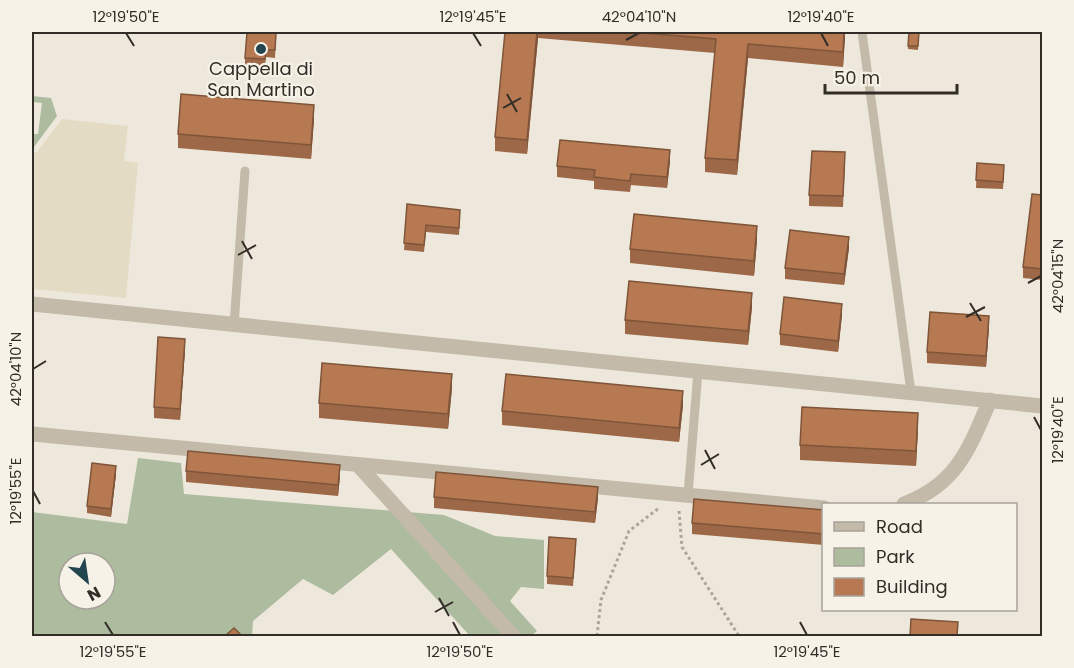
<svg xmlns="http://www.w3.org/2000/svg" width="1074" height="668" font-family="Poppins,sans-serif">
<rect width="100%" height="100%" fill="#eee8dc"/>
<path fill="#adbb9e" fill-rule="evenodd" d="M32,96L51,98L57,116L34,147H32V134H38L42,103L32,102Z
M138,458L181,463L184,494L444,515L495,536L544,540V589L521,587L510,601L537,631L531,636H470L391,549L333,595L303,579L253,621L252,636H32V512L127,524ZM69,563H105V599H69Z"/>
<path fill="#e4dbc5" d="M62,119L128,126L124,161L138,163L126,298L32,289V152H37Z"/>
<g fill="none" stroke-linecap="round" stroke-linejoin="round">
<path stroke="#b0a494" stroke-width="3" stroke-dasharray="3 3" stroke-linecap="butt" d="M679,511L682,547L739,636
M597,636L601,600L629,531L659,508"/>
<path stroke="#c4baa9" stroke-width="9" d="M862,32L911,392
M234,325L245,171
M688,495L698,371"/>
<path stroke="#c4baa9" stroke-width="15" d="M32,304L1042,406
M32,434L824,508
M358,465L513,636
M904,504C957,484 969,449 990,400"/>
</g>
<path fill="#9d6847" d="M492,32H845V37L843,67L748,58L737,175L705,172V158L715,53L538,38L527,154L495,151V137L505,33Z
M909,32H919L918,50L908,49Z
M276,33L275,58L266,57L265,67L245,66V58Z
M314,119L311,159L178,148V134Z
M670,161L667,188L631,185L630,192L594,189V181L557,177V166Z
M845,163L843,207L809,206V195Z
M977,163L1004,172L1003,189L976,188Z
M1042,195V280L1023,278V267Z
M407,204L460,217L459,235L426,232L424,252L404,250Z
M757,240L754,276L630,263V249Z
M849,248L844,285L785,279V268Z
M752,307L748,345L625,334V320Z
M842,315L838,352L780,345V334Z
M989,327L986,367L927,363V352Z
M185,350L180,420L154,418V407Z
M452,388L448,429L319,418V403Z
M683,405L679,442L502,425V411Z
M918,428L916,466L800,460V445Z
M186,471L340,476L338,496L186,482Z
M116,474L111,517L87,513V506Z
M434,497L598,498L595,523L434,508Z
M824,510V545L692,534V523Z
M576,546L573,586L547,584V576Z"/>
<path fill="#7f5539" d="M537,32L538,38L527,154V140Z
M844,32L845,37L843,67V52Z
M748,44V58L737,175V160Z
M314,105V119L311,159V145Z
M670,150V161L667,188V177Z
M757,226V240L754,276V261Z
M849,237V248L844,285V274Z
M752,293V307L748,345V331Z
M842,304V315L838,352V341Z
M989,316V327L986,367V356Z
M185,339V350L180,420V409Z
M452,374V388L448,429V414Z
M683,391V405L679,442V428Z
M918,413V428L916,466V451Z
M340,465V476L338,496V485Z
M116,466V474L111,517V509Z
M598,487V498L595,523V512Z"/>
<path fill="#b67952" stroke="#7f5539" stroke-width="1.5" d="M247,32H272L276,33L275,50H266L265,59L245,58Z
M505,32H537L527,140L495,137Z
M631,32H844L843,52L748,44L737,160L705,158L716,39Z
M909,32H919L918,46H908Z
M181,94L314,105L311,145L178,134Z
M560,140L670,150L667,177L631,174L630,181L594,177L595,170L557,166Z
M812,151L845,152L843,196L809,195Z
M977,163L1004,165L1003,182L976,180Z
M1032,194L1042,195V269L1023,267Z
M407,204L460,210L459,228L426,225L424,245L404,243Z
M634,214L757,226L754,261L630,249Z
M790,230L849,237L844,274L785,268Z
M629,281L752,293L748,331L625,320Z
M784,297L842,304L838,341L780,334Z
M930,312L989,316L986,356L927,352Z
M158,337L185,339L180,409L154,407Z
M322,363L452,374L448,414L319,403Z
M506,374L683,391L679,428L502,411Z
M802,407L918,413L916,451L800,445Z
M188,451L340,465L338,485L186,471Z
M92,463L116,466L111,509L87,506Z
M436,472L598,487L595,512L434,497Z
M694,499L824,510V534L692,523Z
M549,537L576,539L573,578L547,576Z
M911,619L958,622L957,636H910Z
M234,628L242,636H225Z"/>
<path fill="none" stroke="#332d28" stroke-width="2" d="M126,33L134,46M473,33L481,46M821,33L828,46M626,40L639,33M507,94L517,112M503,108L521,98M242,241L252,259M238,255L256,245M1028,283L1041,276M970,303L981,321M966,317L985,307M33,369L46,361M1034,417L1041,430M705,450L715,469M701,465L719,454M33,491L40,504M439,598L449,616M435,612L453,602M105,622L113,635M453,622L460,635M800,622L807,635"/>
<circle fill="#23454f" stroke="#f6f2e7" stroke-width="2" cx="261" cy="49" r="6"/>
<g text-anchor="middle" stroke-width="4.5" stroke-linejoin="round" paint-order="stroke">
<g font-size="18" fill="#332d28" stroke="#f6f2e7">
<text x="261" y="75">Cappella di<tspan x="261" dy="21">San Martino</tspan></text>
</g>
</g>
<rect width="1074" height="668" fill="none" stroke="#f6f2e7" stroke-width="66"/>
<rect x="822" y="503" width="195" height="108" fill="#f6f2e7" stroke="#a8a39b" stroke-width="1.5"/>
<rect x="834" y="522" width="30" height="9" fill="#c4baa9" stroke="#a8a39b" stroke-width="1.5"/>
<text x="876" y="533" font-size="18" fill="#332d28">Road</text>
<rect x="834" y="548" width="30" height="18" fill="#adbb9e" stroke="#a8a39b" stroke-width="1.5"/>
<text x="876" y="563" font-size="18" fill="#332d28">Park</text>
<rect x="834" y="578" width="30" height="18" fill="#b67952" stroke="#a8a39b" stroke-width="1.5"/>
<text x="876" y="593" font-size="18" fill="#332d28">Building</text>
<g transform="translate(87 581) rotate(151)"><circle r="28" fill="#f6f2e7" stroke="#a8a39b" stroke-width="1.5"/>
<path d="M0-4.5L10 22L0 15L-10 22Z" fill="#23454f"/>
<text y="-9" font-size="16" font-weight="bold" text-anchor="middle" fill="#332d28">N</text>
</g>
<path d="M825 84v9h132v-9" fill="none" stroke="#332d28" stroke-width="3"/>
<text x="834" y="84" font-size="18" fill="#332d28" stroke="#f6f2e7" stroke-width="4.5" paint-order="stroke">50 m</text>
<rect x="33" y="33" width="1008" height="602" fill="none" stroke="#332d28" stroke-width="2"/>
<g font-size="15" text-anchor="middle" fill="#332d28">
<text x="126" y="22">12°19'50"E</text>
<text x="473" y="22">12°19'45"E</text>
<text x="639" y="22">42°04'10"N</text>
<text x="821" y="22">12°19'40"E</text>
<text transform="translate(1058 276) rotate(-90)" y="5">42°04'15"N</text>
<text transform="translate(16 369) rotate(-90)" y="5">42°04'10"N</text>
<text transform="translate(1058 430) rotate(-90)" y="5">12°19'40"E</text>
<text transform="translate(16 491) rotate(-90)" y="5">12°19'55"E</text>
<text x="113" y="657">12°19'55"E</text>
<text x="460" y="657">12°19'50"E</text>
<text x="807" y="657">12°19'45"E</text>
</g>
</svg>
